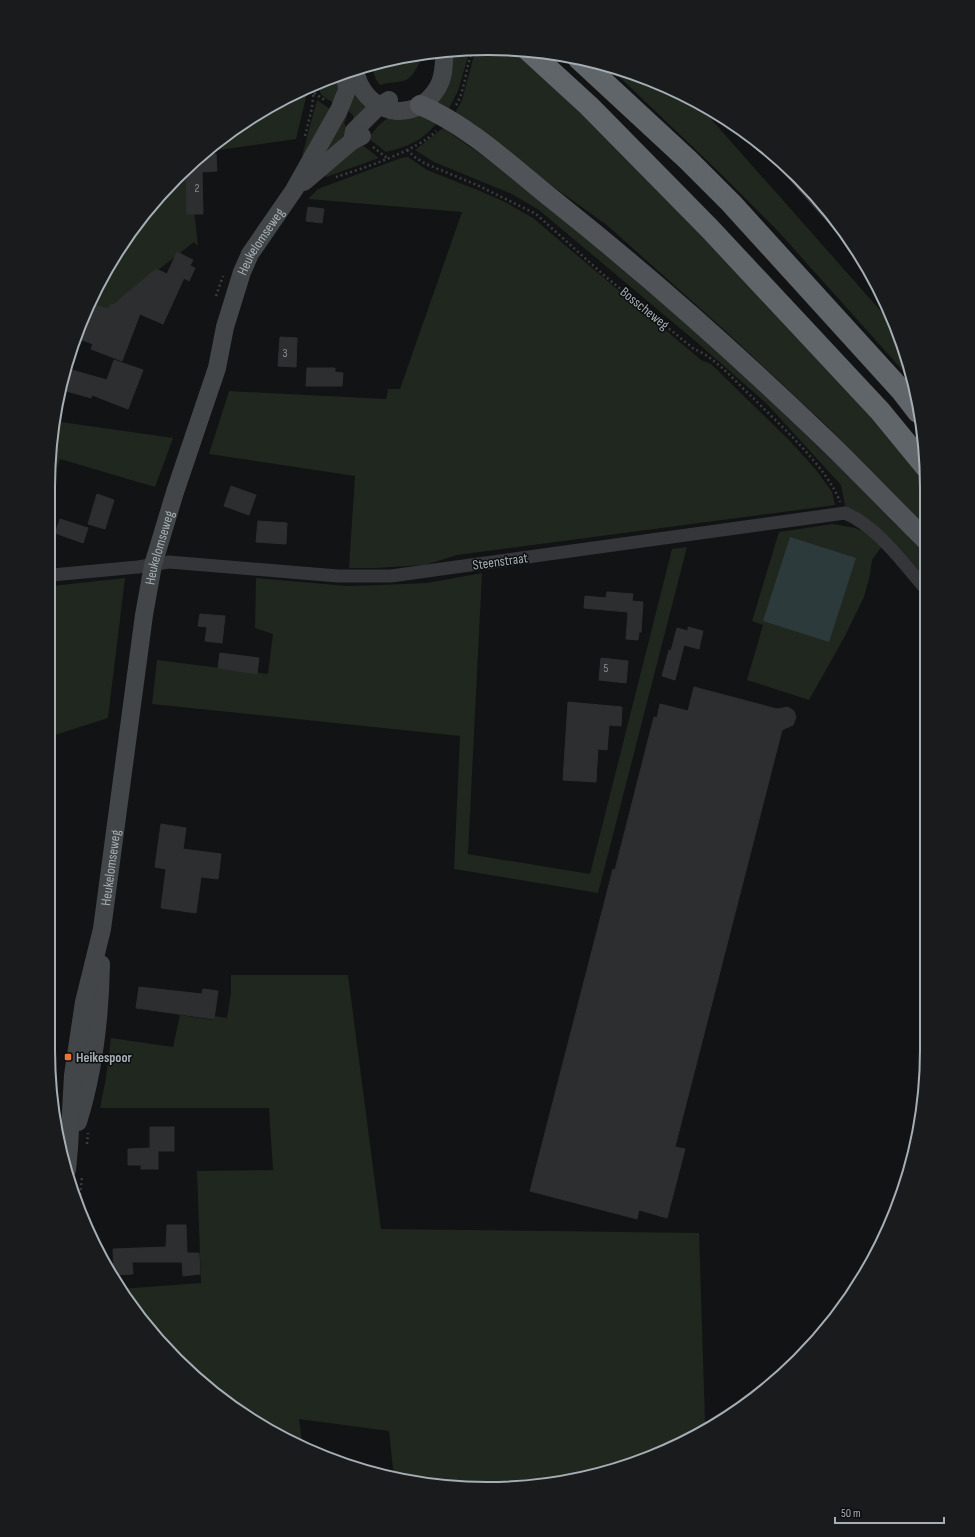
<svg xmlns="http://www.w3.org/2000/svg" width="975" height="1537" font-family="'Sofia Sans Condensed',sans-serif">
<rect width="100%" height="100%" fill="#121314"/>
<path fill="#20271f" d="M511,49L569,101L777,313L861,403L926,482V533L831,430L732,337L608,226L454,115L462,100L473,59L478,50Z
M470,50L458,91L447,112L436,104L453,51Z
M424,53C419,62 414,79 403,81C395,83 388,82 380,85C375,79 373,73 373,65Z
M607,65L682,93L696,102L895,327L912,374L914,383L777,230L719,172Z
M339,74L336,104C326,98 318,97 319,84Z
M308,89L296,139L205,152L268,107Z
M354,92L368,108L350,123L353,119V115L346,109Z
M317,100L333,111L306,157L302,156Z
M343,114L347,116L344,124L349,130L321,159Z
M418,115L439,120C424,140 410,146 386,152L368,138L379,125L389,117Z
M443,128L493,163L539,199L722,354L838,466L895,524L926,551V578L886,539L846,510L841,485L767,404L700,345L539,210L512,194L434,162L415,150Z
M361,144L379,158L326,177L324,175Z
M408,157L427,170L480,191L505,202L533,218L701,360L711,364L790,441L817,471L832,492L835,505L457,555L425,565L376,568H349L355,476L209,454L229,391L386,399L388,389H400L462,212L308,199L318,189L401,158Z
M189,166L198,246L194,242L108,309L91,302L139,220Z
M54,421L173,438L155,487L60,459L52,484V430Z
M833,524L855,528L867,533L882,546L872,560L870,575L864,597L845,636L809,700L747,680L763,625L752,621L779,532Z
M687,547L598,893L454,869L460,736L152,704L157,660L268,674L273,634L255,628L256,578L347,586L380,585L427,583L482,573L468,854L590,874L672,549Z
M125,578L108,718L52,736V586Z
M231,975H348L381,1229L699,1233L705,1421L707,1429L682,1444L601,1474L487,1489L402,1481L394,1478L389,1431L299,1419L303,1448L293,1444L220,1398L177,1360L122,1294L120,1289L201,1283L197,1171L273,1170L269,1108H100L106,1078L111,1038L173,1047L180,1015L213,1020L214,1016L227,1018L231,993Z"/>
<path fill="#2c3a3c" d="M790,537L856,558L829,642L763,621Z"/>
<path fill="#2d2e30" stroke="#2d2e30" d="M201,154H216L217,171L202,172L203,214H187L186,169Z
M308,207L324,209L322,223L306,221Z
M177,252L193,260L190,266L195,268L189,281L184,278L163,324L140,314L122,361L91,349L93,344L77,338L82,319L91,303L108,309L111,304L113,305L156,269L167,274Z
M280,337L297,338L296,367L278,366Z
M114,360L143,370L128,409L92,395L91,398L63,390L68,369L107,380Z
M307,368H335V372L343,373L342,386H306Z
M231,486L256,495L249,515L224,506Z
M97,494L114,500L105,529L88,524Z
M60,519L88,528L83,543L55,533Z
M258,521L287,523L286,544L256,542Z
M607,592L633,594L632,601L643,602L641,632H639L638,640L626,639L628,612L584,608L585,596L606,598Z
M200,614L225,616L222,643L205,641L207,627L198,626Z
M688,627L703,631L699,649L684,645L675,680L662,676L669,650L671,651L677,628L688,631Z
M220,653L259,658L257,674L218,668Z
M601,658L628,661L626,683L599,680Z
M694,687L777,709L788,707L794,711L796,717L793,725L782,730L675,1147L685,1149L667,1218L639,1210L637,1219L530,1191L613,869L615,870L654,717L657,718L660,704L688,711Z
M568,702L622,707L621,726L609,725L607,750L598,749L596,782L563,780Z
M161,824L186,828L183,849L221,854L218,879L201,877L196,913L161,908L166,869L155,867Z
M139,987L202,994L203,989L218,991L214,1019L136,1008Z
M150,1127H174V1151H158V1169H141V1165H128V1149L150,1148Z
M167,1225H186L187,1253H199L200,1274L183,1276L182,1262H132L133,1274L114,1275L113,1249L166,1247Z"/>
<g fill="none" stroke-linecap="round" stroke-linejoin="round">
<path stroke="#3a3d40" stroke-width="2.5" stroke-dasharray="2 3" stroke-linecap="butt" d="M314,93L326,101
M456,105C466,89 465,67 473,50
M305,136L312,108L314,86
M373,147L387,158
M407,150L416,158L426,164L477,185L536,214L606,277L694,349C699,351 705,354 710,358C725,369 738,384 752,397C778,423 828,468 840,502
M336,177C361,169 419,150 436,131
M216,296L223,276
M87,1144L88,1133
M79,1205L82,1177"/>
<path stroke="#343639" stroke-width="6" d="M767,150L841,233"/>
<path stroke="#343639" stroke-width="13" d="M52,575L138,567L169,562L338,576H391L845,513C878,527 902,562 925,588"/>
<g stroke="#424649" stroke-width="18">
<path d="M355,69C362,114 415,127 438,87C445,75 443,64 445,51"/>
<path d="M352,141L354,131L379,106L389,100"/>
<path d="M304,182L352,141L362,136"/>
<path d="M78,1122C94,1071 100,1017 101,964"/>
<path id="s1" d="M67,1170L69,1148L73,1075L84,1002L102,929L144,615L153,565L175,492L217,368L225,327L242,272L250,254L294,190L339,110L347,90L345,72"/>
</g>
<path stroke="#505458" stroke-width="20" d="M420,105C470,126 514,169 556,202C650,277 740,357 826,440C860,473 892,507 926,540"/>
<path stroke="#60656a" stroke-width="22" d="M529,51L589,106L710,229L880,411L926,467
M579,59L688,160L731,203L901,390L918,412"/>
</g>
<rect fill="#eb7534" stroke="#0d0e0f" stroke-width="1.5" x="64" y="1053" width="8" height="8" rx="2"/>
<g text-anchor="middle" stroke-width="3" stroke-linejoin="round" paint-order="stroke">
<g font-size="12" fill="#868e93">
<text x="197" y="192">2</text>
<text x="285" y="357">3</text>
<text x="606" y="672">5</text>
</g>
<g font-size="14" fill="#a4aeb4" stroke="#0d0e0f">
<text dy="5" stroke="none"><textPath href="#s1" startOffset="954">Heukelomseweg</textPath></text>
<text transform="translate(645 308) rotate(39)" y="5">Bosscheweg</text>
<text dy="5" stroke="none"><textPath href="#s1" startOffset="630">Heukelomseweg</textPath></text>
<text transform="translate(500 561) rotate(-8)" y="5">Steenstraat</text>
<text dy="5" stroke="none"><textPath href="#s1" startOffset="306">Heukelomseweg</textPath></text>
</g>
<g font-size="14" font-weight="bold" fill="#a4aeb4" stroke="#0d0e0f" text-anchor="start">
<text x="76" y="1062">Heikespoor</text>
</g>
</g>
<path d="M0 0H975V1537H0ZM487 55H488A432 432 0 0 1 920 487V1050A432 432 0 0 1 488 1482H487A432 432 0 0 1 55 1050V487A432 432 0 0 1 487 55Z" fill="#191b1c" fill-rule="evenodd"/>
<path fill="none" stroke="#a4aeb4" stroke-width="2" d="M487 55H488A432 432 0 0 1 920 487V1050A432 432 0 0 1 488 1482H487A432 432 0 0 1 55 1050V487A432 432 0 0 1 487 55Z"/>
<path d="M835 1517v6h109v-6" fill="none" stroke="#a4aeb4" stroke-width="2"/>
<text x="841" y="1517" font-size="12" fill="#a4aeb4" stroke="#0d0e0f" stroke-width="3" paint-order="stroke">50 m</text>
</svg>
